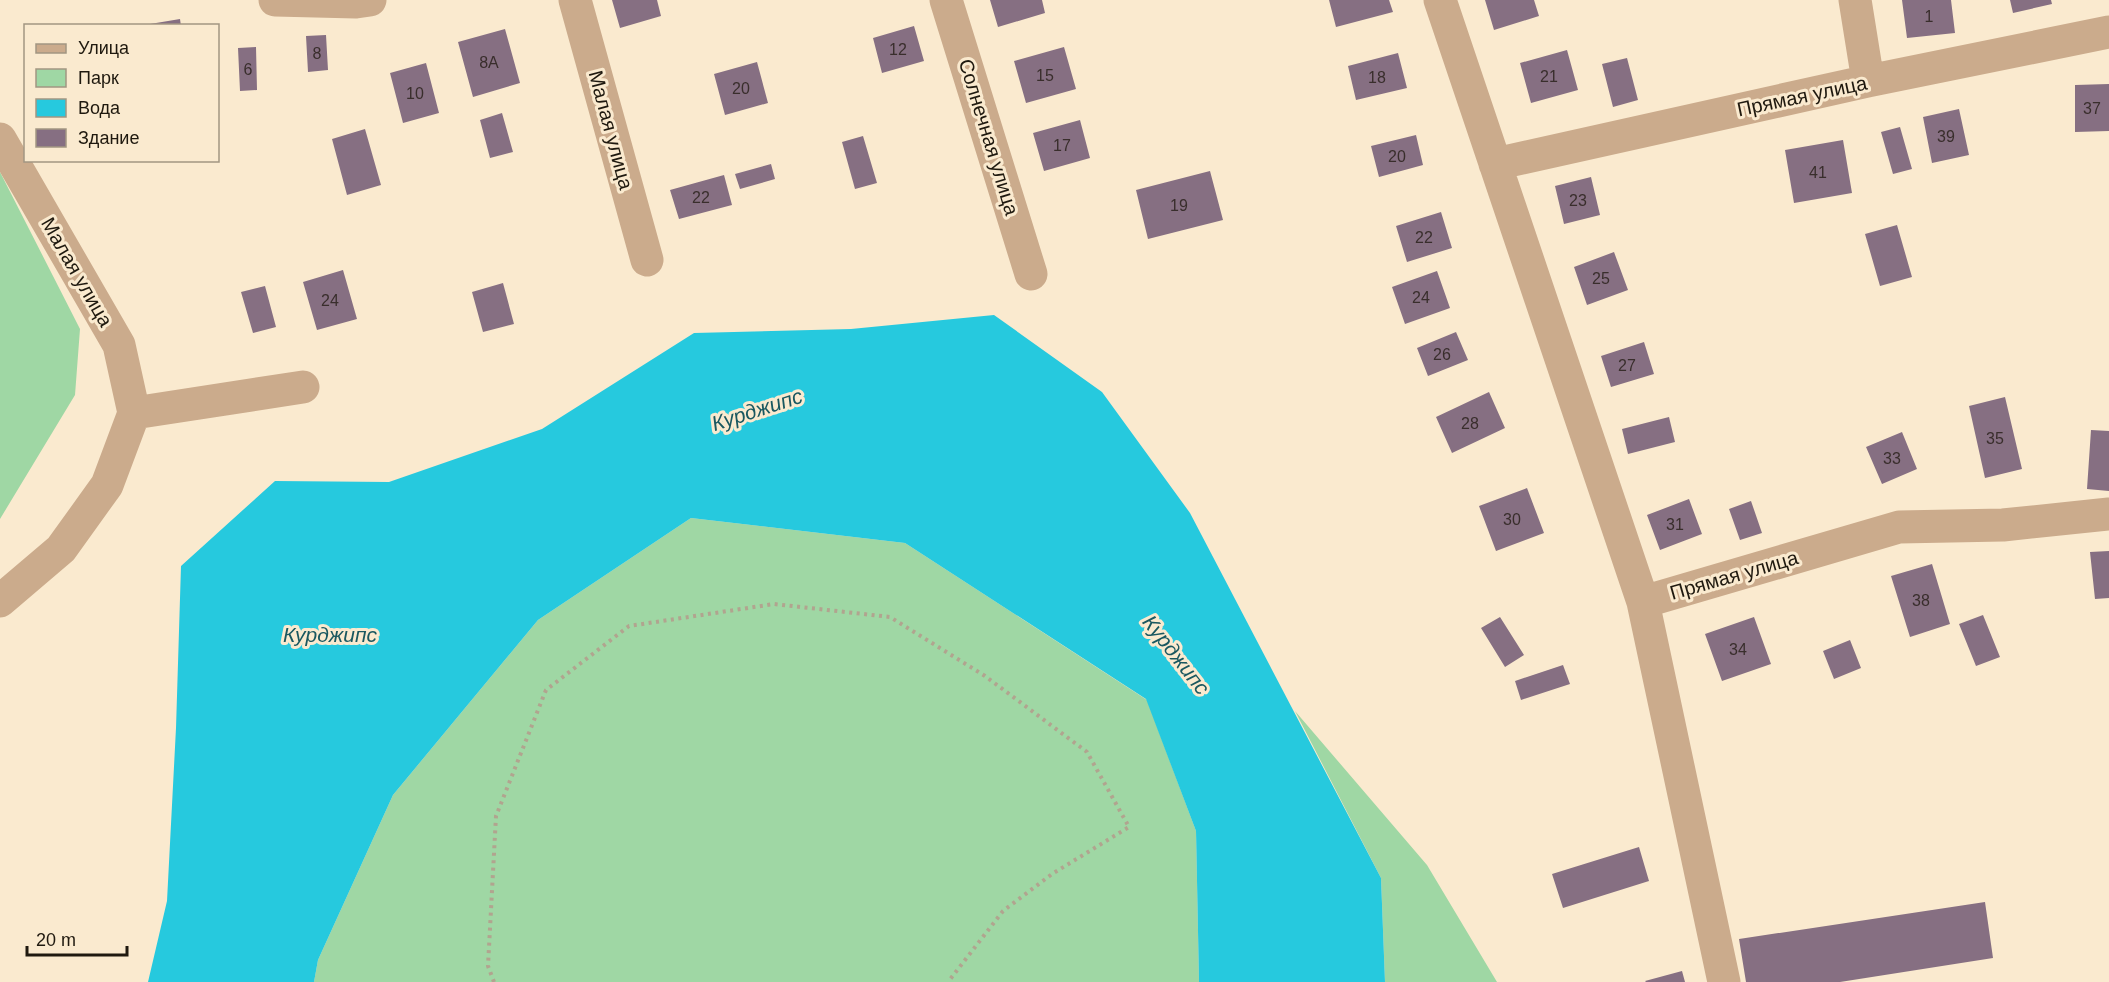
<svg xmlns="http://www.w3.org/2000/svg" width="2109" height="982" font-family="Helvetica,sans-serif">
<rect width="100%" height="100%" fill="#faeacf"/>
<path fill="#9fd7a4" d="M0,172L80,329L75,395L0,519Z
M691,518L905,543L1147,700L1196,831L1199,982H314L318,960L393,795L538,620Z
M1295,711L1427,865L1497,982H1385L1381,878Z"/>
<path fill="#26c9de" d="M994,315L1102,392L1190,513L1381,878L1385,982H1199L1196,831L1146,699L905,543L691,518L538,620L393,795L318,960L314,982H148L167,901L176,728L181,566L275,481L389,482L542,429L694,333L851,329Z"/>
<path fill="#866f82" d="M612,0H657L661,16L620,28Z
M990,0H1042L1045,13L998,27Z
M1329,0H1389L1393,12L1336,27Z
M1485,0H1534L1539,16L1494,30Z
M1902,0H1951L1955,33L1907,38Z
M2010,0H2051L2052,4L2013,13Z
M180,19L181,26H150V24Z
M914,26L924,61L882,73L873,38Z
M505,29L520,83L473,97L458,42Z
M326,35L328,70L308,72L306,36Z
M256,47L257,90L240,91L238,48Z
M1064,47L1076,89L1026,103L1014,61Z
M1567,50L1578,90L1531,103L1520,63Z
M1398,53L1407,88L1356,100L1348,66Z
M1627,58L1638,100L1613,107L1602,64Z
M757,62L768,103L725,115L714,74Z
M426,63L439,113L403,123L390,73Z
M2109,84V131L2075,132V85Z
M1959,109L1969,155L1932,163L1923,117Z
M502,113L513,152L490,158L480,120Z
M1080,120L1090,158L1044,171L1033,133Z
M1900,127L1912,169L1893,174L1881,132Z
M365,129L381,185L347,195L332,139Z
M1416,135L1423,165L1379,177L1371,146Z
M863,136L877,183L855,189L842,142Z
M1843,140L1852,193L1794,203L1785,150Z
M771,164L775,179L740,189L735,174Z
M1210,171L1223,220L1148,239L1136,190Z
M724,175L732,205L679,219L670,190Z
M1591,177L1600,215L1564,224L1555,186Z
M1441,212L1452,248L1407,262L1396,226Z
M1897,225L1912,277L1880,286L1865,234Z
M1614,252L1628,290L1587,305L1574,267Z
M343,270L357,319L317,330L303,282Z
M1437,271L1450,308L1405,324L1392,287Z
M503,283L514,324L483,332L472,292Z
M265,286L276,327L253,333L241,292Z
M1456,332L1468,360L1428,376L1417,348Z
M1644,342L1654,374L1611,387L1601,356Z
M1489,392L1505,428L1452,453L1436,417Z
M2005,397L2022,469L1985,478L1969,406Z
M1669,417L1675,442L1628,454L1622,429Z
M2091,430L2109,431V491L2087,489Z
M1902,432L1917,469L1882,484L1866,447Z
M1527,488L1544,533L1496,551L1479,506Z
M1689,499L1702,534L1660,550L1647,515Z
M1751,501L1762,533L1740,540L1729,509Z
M2109,551V598L2095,599L2090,552Z
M1932,564L1950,624L1910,637L1891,576Z
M1983,615L2000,657L1976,666L1959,624Z
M1500,617L1524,655L1505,667L1481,628Z
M1754,617L1771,664L1722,681L1705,634Z
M1850,640L1861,668L1834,679L1823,651Z
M1563,665L1570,684L1521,700L1515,681Z
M1639,847L1649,881L1563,908L1552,874Z
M1985,902L1993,958L1840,982H1746L1739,939Z
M1682,971L1685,982H1646L1645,981Z"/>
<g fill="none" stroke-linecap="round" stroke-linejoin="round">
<path stroke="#b1a48f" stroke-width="4" stroke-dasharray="3 4.5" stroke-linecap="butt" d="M494,982L488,966L496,816L546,690L629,626L774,604L890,617L985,676L1087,752L1129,827L1052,874L1003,911L948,982"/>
<path stroke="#cbab8c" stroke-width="33" d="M275,0L356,2L370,0
M575,0L647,260
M946,0L1031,274
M1440,0L1643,602L1724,982
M1855,0L1868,81
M0,139L119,345L134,413
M1495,164L1868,81L2109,32
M134,413L303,387
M0,601L61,549L107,485L134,413
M1643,602L1899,527L2003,525L2109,514"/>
</g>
<g text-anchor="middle" stroke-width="6" stroke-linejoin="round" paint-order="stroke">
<g font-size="16" fill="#392e2c">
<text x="1929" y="22">1</text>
<text x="898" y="55">12</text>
<text x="317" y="59">8</text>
<text x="489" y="68">8А</text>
<text x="248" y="75">6</text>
<text x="1045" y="81">15</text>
<text x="1549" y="82">21</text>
<text x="1377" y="83">18</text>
<text x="741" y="94">20</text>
<text x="415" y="99">10</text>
<text x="2092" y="114">37</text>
<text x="1946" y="142">39</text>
<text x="1062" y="151">17</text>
<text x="1397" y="162">20</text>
<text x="1818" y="178">41</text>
<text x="701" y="203">22</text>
<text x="1578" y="206">23</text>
<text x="1179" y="211">19</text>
<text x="1424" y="243">22</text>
<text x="1601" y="284">25</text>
<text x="1421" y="303">24</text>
<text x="330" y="306">24</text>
<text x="1442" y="360">26</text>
<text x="1627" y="371">27</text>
<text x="1470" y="429">28</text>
<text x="1995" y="444">35</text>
<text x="1892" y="464">33</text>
<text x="1512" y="525">30</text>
<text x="1675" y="530">31</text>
<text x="1921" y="606">38</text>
<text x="1738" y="655">34</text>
</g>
<g font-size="20" fill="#1f190f" stroke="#faeacf">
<text transform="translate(1802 96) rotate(-12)" y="7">Прямая улица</text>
<text transform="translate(611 130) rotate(75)" y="7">Малая улица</text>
<text transform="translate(989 137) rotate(73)" y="7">Солнечная улица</text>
<text transform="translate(77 272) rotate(60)" y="7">Малая улица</text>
<text transform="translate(1734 575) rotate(-16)" y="7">Прямая улица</text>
</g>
<g font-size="21" font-style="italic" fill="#1a5860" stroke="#faeacf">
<text transform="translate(757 410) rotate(-18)" y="7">Курджипс</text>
<text x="330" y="642">Курджипс</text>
<text transform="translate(1176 655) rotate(52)" y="7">Курджипс</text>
</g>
</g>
<rect x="24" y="24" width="195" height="138" fill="#faeacf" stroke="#a29682" stroke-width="1.5"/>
<rect x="36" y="44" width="30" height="9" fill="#cbab8c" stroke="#a29682" stroke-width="1.5"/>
<text x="78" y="54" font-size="18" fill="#1f190f">Улица</text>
<rect x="36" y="69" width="30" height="18" fill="#9fd7a4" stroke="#a29682" stroke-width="1.5"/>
<text x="78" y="84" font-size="18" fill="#1f190f">Парк</text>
<rect x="36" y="99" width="30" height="18" fill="#26c9de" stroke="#a29682" stroke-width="1.5"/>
<text x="78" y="114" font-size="18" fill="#1f190f">Вода</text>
<rect x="36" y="129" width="30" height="18" fill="#866f82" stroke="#a29682" stroke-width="1.5"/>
<text x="78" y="144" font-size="18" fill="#1f190f">Здание</text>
<path d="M27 946v9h100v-9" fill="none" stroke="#1f190f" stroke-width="3"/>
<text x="36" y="946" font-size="18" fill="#1f190f" stroke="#faeacf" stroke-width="4.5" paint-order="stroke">20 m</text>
</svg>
